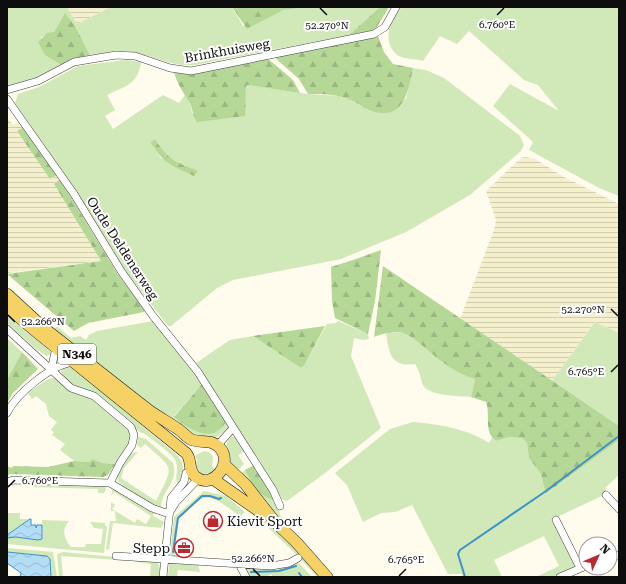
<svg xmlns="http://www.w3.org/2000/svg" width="626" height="584" font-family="'Roboto Serif',serif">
<defs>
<pattern id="farmland-rules" width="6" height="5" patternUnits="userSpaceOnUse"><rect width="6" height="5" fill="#f4f0ce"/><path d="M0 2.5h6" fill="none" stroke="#d0cdb0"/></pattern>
<pattern id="forest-firs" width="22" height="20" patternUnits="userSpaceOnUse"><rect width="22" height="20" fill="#b5d897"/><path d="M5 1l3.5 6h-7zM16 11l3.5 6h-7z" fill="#9ab881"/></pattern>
<pattern id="water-waves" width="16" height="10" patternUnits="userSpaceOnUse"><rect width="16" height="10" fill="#b3ddf5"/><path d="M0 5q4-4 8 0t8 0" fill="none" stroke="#99bcd1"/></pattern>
</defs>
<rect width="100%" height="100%" fill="#fffbed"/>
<path fill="url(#farmland-rules)" d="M67,7H111L77,24Z
M7,117L13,125L20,121L24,127L17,131L51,179L57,175L60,179L54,184L101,261L7,273Z
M526,157L535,159L564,177L619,204V333L595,322L552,381L460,319L494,230L496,220L486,191L521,158Z"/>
<path fill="#d1e8b8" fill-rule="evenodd" d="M7,7H67L77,24L111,7H232L243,26C259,27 269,11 285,9C316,6 348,7 380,7L349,35L195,65C170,67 151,54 127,51C115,50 102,54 90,55L75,26L63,16L54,32L41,37L45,55L61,65L31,81L8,86Z
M402,7H619V196L599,188L529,150L533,142L531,140L493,106L510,84L559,111L538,85L524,80L469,31L457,44L440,36L423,61C416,59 405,59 399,56C381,45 389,18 402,7Z
M126,60L141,62C138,85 125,86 107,95L115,110L105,116L113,129L163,95L179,103L185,95L191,107L192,113L244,116L246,86L248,85L308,94L339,96L352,100L368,110L406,99L413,68L426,70L444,78L520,136L524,145L521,151L470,195L406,232L341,259L233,280L217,288L171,326H168L122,267L74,188L15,103L18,94L39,87L78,66ZM155,139L165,154L170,158L198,172L161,158L150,142Z
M7,314L52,353L47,356L37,350L7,323Z
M153,321L188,364L202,384L174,416L227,420L230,425C214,443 212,439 190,435L53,330L57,326L71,338L80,336L86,340L89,335L97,331Z
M338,321L368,334L369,339L363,340L354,338L351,356L381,428L325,473L287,501L282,499L196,363L230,340L253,336L301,368L304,366L327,324L336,323Z
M595,322L619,333V426L552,381Z
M391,332L407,333L450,366L475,379L471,397C460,396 428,396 423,385C420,378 420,371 415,364C390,368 389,352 386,333Z
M7,338L22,352L7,380Z
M68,366L76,370L178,456C185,463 184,477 178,485C173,477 181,467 174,458C167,450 157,443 149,437C142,431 139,434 132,425L66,380L61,372L63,368Z
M54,378L95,401L128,429L132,435L129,447L115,464L103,463L92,459L89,462L74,461L60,450L65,444L52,435L54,432L51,430L57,422L49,416L46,404L36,396L32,399L28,393L48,379Z
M413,422C438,424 468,429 489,443L492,438L496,441L509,437L522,438L527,443L529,458L541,474L547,494L619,440V475L605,488L608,493L553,519L575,563L574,567L555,577H536L559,566L544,536L494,560L502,577H462V574H448L412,505L395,512L381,513L363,522L347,485L335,473L390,429Z
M138,437L146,439L173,463C179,482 162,490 161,507C151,505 126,490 119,482C117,480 117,476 117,473L131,453L138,452L124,468L121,478L156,501C174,465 175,470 145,444L141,448L137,445Z
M231,437H235L245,451L238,455L244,464L236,472C227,464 221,447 231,437Z
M205,451L210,453L213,457L212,466L215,469C208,477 198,475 195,464L198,460L195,457L196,455Z
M245,470C252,485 260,498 277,501L280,515L290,525L288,526L240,475Z
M35,482L105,485L106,489L104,493H98V489L32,487Z
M116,488L155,512L153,516L164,522L161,528L113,523L109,550L106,549L110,521H116L115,511H111V502L115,505L112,509L135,523L137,519L146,524L151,516L114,492L111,496L113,489Z
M204,491L226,496L245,512L240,517C233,511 213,494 204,498C195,501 185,513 178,520L175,555L184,556H172L170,554L174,517Z
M7,513H20V519H30L7,535Z
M261,516L278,530L322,577H317L297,555L259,519Z
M42,520L69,521C61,530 64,539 71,547H85L86,544H101L103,529L94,528L90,522L105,523V526H107L104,553L7,544V538L16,537L41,540L43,538Z
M7,548L53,552L57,577H51V569L32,555L7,552Z
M63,552L115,557L118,560L61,556L63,577H59L57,554Z
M126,560L156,561L160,567L159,577H150L151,564Z
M297,561L312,577H273L271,574L267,577H249L243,567Z
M172,563L198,564L200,572L178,570L177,577H168L169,565Z"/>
<path fill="url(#forest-firs)" d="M232,7H307L283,10L247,29Z
M380,7H389L375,30L349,35Z
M65,13L75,26L90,55L75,58L61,65L45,55L38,42L47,33L54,32Z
M378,36L384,52L393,64L413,68C408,93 403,123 369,110C363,108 357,102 351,100C337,94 323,94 308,94L299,79L273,56Z
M266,57L293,80L300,93L248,85L246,86L245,116L197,122C193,116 193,110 190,104C184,93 177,84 174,72Z
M24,127L57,175L50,179L17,131Z
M155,139C169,161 175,161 198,171L194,176C171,165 165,165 150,142Z
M60,179L117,273L145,310L144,312L88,323L74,331L7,274L101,261L54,184Z
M381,250L375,301L368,334L335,318L332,301L331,267L356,259Z
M383,266L619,426V440L546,494L541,474L529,458L527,443L522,438L509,437L496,441C483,431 491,416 486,402L471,397L475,379C460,375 441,362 429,351C409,334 402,326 374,337Z
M325,326L304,366L301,368L253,336Z
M22,352L38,369L13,393L7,403V380Z
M202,384L227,420C213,446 189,429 174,417Z
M92,459L103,463L115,464L108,475L103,477L10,474L7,476V466L12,468L13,466L48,467L74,461L89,462Z
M254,465L277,501C260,498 252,485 245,470Z"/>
<path fill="url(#water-waves)" stroke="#3c93ca" d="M30,519H31V525H36V528L37,525H42V539L38,540L16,537L7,538V535Z
M7,552L47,556L50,559L51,577H20L21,573L7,563Z"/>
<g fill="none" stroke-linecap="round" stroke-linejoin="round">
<path stroke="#3c93ca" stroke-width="2" d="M173,552L178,518L202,496H210L219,499L221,498
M251,572L279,571L296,566
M299,573L302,577
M465,577L458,554L460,550L546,491L619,436"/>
<g stroke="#404040" stroke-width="8">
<path id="minor" d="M7,90L38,81L74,62L116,55L135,56L170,68L191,71L374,34L385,27L396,7
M7,99L74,194L121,271L153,316L198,372L273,490L280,506
M7,329L71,388L94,396L131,427L134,435L132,445L120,463L110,483
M51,370L56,348
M7,413C16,394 52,364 74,362
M217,446L233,428
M7,482L13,480L110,483L152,508L169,514
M606,495L619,509
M170,512L176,502L198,479
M556,520L580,568
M116,556L271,566L289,563L298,558
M610,559L619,555
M239,564L246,577
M163,577L171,498L184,482L186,473
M560,577L586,566"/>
</g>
<g stroke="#1e1e1e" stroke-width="12">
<path id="primary" d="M7,294L44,328L155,415
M7,307L39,334L186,453C193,461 187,470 196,477C212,490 235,463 219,447C210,438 200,444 190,439C186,436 182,432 178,429C169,423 159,417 150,411
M224,464L246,485L275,522L297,543L327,577
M213,479L263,514"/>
</g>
<use href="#minor" stroke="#fff" stroke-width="7"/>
<use href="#primary" stroke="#f5d166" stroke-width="11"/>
</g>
<path fill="none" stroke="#0d0d0d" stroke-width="1.5" d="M320,8L327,15M497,15L504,8M611,309L618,316M8,315L15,322M611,372L618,365M8,487L15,480M253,569L260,576M399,576L406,569"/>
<defs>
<g id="shop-ring" transform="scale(1)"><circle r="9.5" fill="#fff" stroke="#ba2830" stroke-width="1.5"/><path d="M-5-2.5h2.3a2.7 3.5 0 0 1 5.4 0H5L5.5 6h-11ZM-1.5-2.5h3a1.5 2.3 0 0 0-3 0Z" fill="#ba2830"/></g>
<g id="office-ring" transform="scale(1)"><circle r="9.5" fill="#fff" stroke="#ba2830" stroke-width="1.5"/><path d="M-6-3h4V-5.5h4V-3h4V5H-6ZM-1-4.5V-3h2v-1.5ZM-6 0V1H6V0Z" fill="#ba2830"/></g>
</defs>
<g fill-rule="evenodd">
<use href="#shop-ring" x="213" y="521"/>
<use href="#office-ring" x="184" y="548"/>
</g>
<g text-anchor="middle" stroke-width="4" stroke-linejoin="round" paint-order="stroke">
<rect fill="#fff" stroke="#565656" stroke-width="1" x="58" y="344" width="38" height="20" rx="3"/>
<g font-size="12" font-weight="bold" fill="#0d0d0d">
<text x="77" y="358">N346</text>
</g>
<g font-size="13" fill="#0d0d0d" stroke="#fff">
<text transform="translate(227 50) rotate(-10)" y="5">Brinkhuisweg</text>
<text transform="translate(123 248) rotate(57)" y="5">Oude Deldenerweg</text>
</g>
<g font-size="13" fill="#0d0d0d" stroke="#fff" text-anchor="start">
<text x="227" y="526">Kievit Sport</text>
<text x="170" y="553" text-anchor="end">Stepp</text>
</g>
</g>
<g font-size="10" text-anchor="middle" fill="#0d0d0d" stroke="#fff" stroke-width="4" stroke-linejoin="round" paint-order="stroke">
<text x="497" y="28">6.760°E</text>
<text x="327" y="29">52.270°N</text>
<text x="583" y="313">52.270°N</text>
<text x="43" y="325">52.266°N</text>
<text x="586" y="375">6.765°E</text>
<text x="40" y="484">6.760°E</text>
<text x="253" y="562">52.266°N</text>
<text x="406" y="563">6.765°E</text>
</g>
<rect width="626" height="584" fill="none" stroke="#0d0d0d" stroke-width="16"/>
<g transform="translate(598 556) rotate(46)"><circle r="19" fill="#ffffff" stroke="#9e9e9e"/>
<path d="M0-3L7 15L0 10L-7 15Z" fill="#ba2830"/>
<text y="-6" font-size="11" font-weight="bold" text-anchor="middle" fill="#0d0d0d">N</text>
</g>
</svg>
